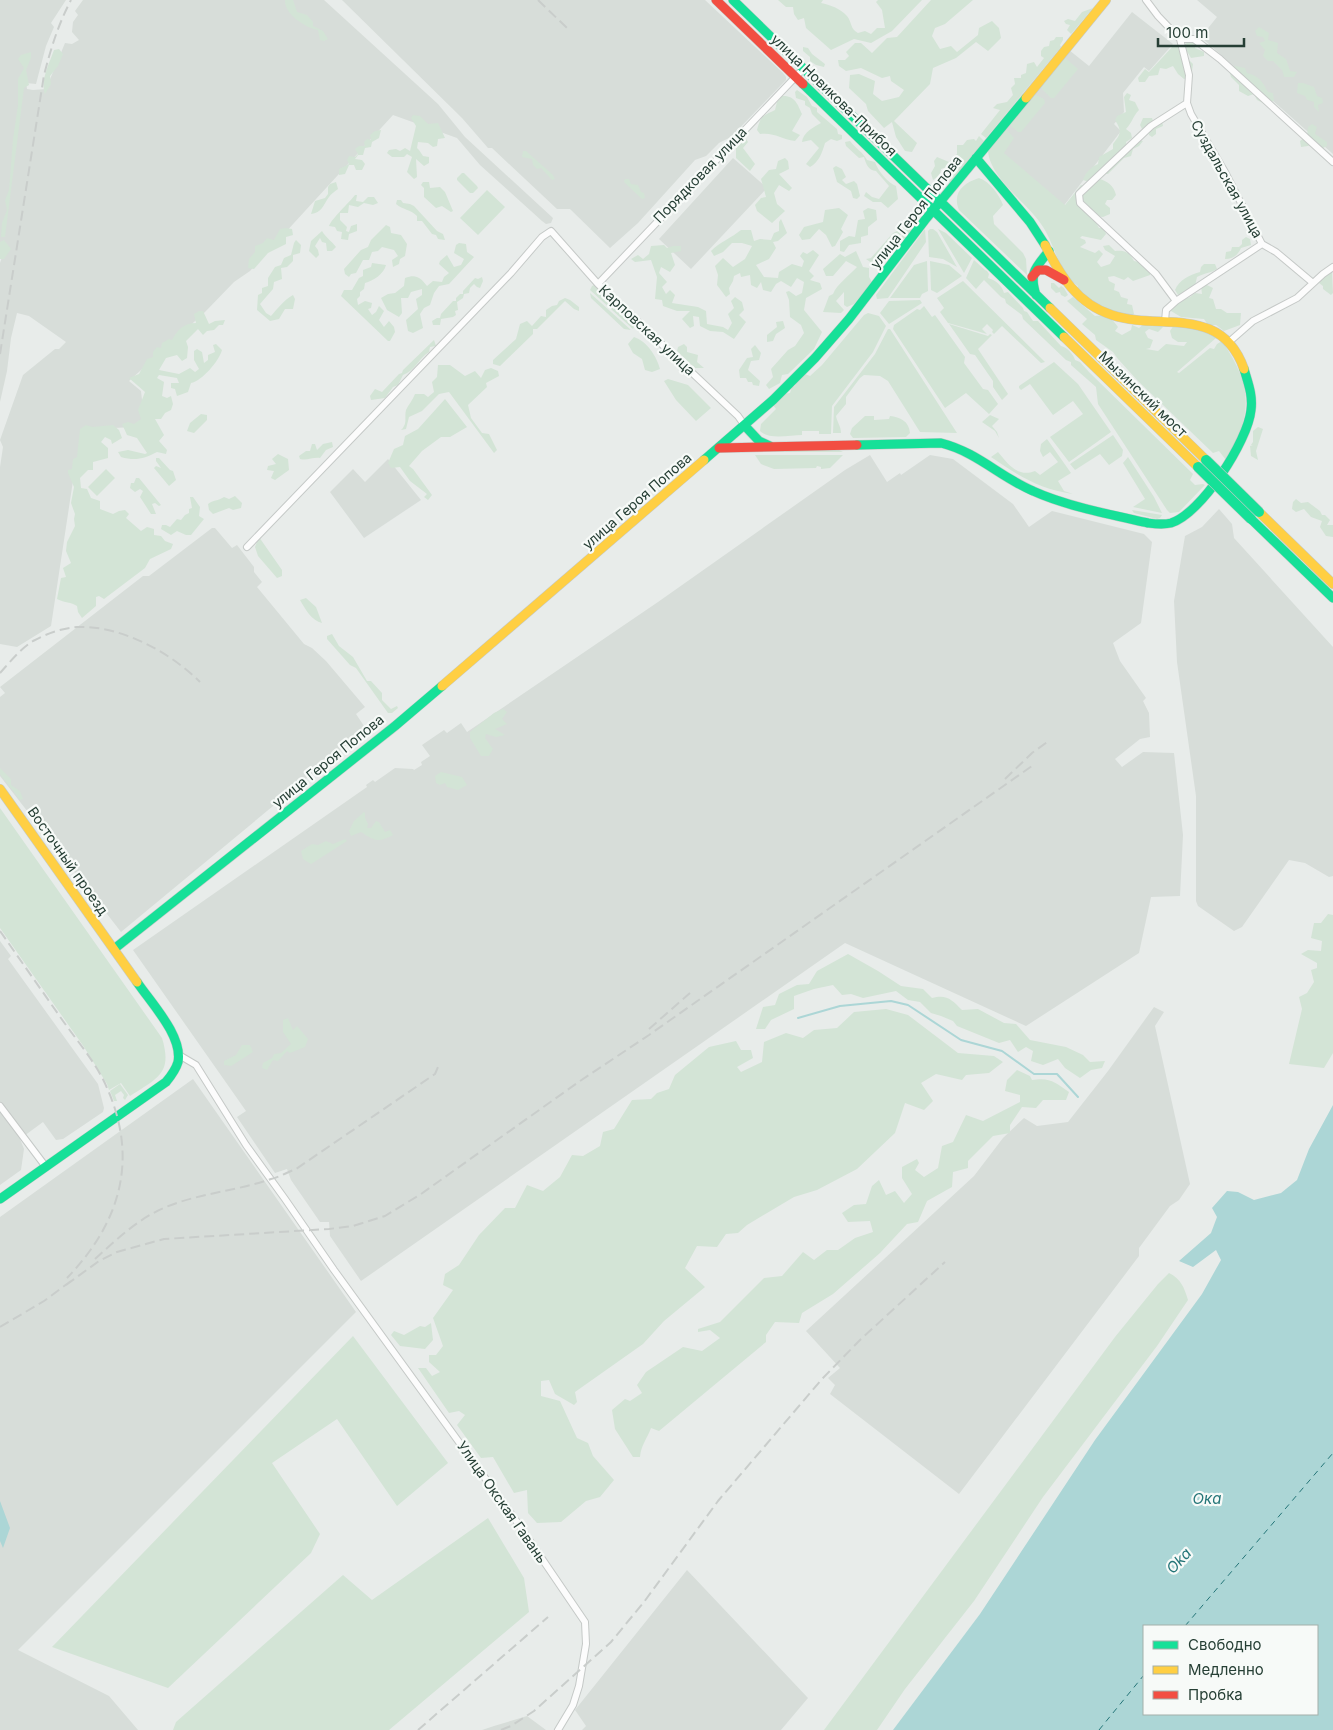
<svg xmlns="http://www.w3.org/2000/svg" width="1333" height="1730" font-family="Inter,sans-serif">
<rect width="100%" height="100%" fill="#e8ecea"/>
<path fill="#d7ddd9" d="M0,0H66L51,23L54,27L46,46L36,84L26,83L27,89L33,90L46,89L65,43L72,44L79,40L72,32L73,22L78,15L75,11L83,0H324L438,104L465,137L553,218L551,223L546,224L542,221L480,165L457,138L393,115L250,271L234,282L205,312L129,381L141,391L144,418L133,427L94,429L76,461L51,626L17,647L0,644V467L3,447L0,440L23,375L55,349H59L66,342L29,316L17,313L11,338L7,371L0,402V263L2,257H0Z
M342,0H705L783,73L786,77V80L731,137L719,143L706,156L695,160L638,223L610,248L570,209H557L492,148H488L462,118Z
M1197,0H1333V154L1201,37L1217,17Z
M1132,12L1173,44L1149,71L1144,67L1123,93L1124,112L1114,124L1121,131L1059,212L988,150L1069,50L1089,66Z
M733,158L767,188L691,269L659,239Z
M870,455L887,482L900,473L901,475L930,455L953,459L1013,504L1029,527L1052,511L1144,534L1152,542L1141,623L1113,643L1120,661L1146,698L1143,701L1149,713L1150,737L1140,739L1115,759L1122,767L1143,752L1174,753L1183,835L1180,896L1151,897L1139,953L1026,1026L845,943L361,1281L330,1236L329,1222H320L291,1180L287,1169L275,1173L237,1117L246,1111L133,950L367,787L366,785L373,780L375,782L395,768L413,769L414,770L422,765L421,762L430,756L422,745L444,730L447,733L461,723L467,732L658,602L845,470Z
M388,459L421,500L364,538L330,492L353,469L365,482Z
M1219,509L1232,524L1234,538L1333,647V876L1329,877L1305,863L1289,860L1242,927L1234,931L1198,906L1196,901V796L1177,662L1174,601L1185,536L1202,527Z
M212,528H215L232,548L237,545L254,567V572L262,582L257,587L304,644L312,648L326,661L365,707L356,714L366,729L121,932L0,776V697L5,693L0,687L143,576H149Z
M0,941L11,956L8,959L98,1084L104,1108L103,1112L63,1139L56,1140L43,1122L20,1139L24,1149L21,1170L0,1185Z
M1154,1007L1164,1012L1155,1026L1190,1184L1179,1200L1170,1206L1139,1248V1256L959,1494L830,1394L835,1385L828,1378L840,1368L806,1331L974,1176L1003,1138L1024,1118L1037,1126L1068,1122L1108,1071Z
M193,1079L356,1312L18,1650L109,1696L138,1730H0V1217Z
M687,1570L808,1698L781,1730H582L586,1726L575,1710Z
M527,1716L546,1730H482L494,1726Z"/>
<path fill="#d3e4d6" d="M285,0H293L297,12L307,15L313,22V26L323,31L328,39L324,41L320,40L318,30C306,28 284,14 285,0Z
M778,0H823L821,3C830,5 840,8 847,16C852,22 850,29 858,33L865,31L871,34L877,28H885L882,10L876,2L878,0H922L892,31L871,43L854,39L831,50L806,28L804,18L798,20L794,14L793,7H786Z
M931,0H973L945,24L935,28L932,36L940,49L951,46L957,52L978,35L979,28L992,21L999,28L1001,38L988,51L976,42L956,58L933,68L930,84L894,121L917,143L912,152L905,151L896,137L892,122L884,128L868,111L866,104L849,88L850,75L859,74L875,81L873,94L882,101L899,97L904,90L891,81L890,76L882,78L861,68L846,71L839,66L838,60H845L849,56L846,52L855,43H861L872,53L887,38L897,37Z
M1093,8L1071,34L1067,30L1070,25L1066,24L1064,21L1068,19L1075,21L1082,12Z
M1259,27L1269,33L1268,40L1278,43L1277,53L1286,59L1290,71L1297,72L1294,77H1284L1282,70L1273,61H1268L1263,56L1265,50L1259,43L1265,41L1263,37L1257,36L1255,31Z
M1056,37H1063V40L1060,45L1061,47L986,138L981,134L1000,110L993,108L997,104L1007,102L1013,95L1011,88L1015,84L1014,78H1021V75L1026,73L1027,64L1034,62L1037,67L1044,58L1041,56V51L1044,47L1049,46L1050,41L1054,40Z
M1188,41L1195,44V48L1204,52V56L1191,58L1188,53L1183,48Z
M1174,45L1179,48L1183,60H1189L1193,64L1192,71L1187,78L1184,79L1178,74L1173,66L1166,69L1160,68L1158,75L1149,76L1145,82H1139L1138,78L1145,69L1149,72Z
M803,47L808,48L812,54L825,64L824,67L816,65L810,61V57L803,51Z
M59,49L63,54L58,66L50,76L51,84L45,94C40,81 49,64 54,50Z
M31,52V58L26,70L29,85L24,88L5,237H1L2,223L7,210L5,200L9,190L13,139L18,105V79L24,68L18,59L21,55Z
M1064,57L1078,69L1054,98H1051L1040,87Z
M1235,66L1245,68L1247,73C1259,76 1262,81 1268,92L1273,93L1274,101L1265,104L1257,100L1254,94L1248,96L1239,91V85L1231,77L1229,70Z
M1298,83H1303L1314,87L1317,96L1322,98L1323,103L1318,105L1319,112L1314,107V102L1307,100L1305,96L1297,93Z
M797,90L807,97L812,106L817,108V112L837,129L838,134L842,135V139L837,141L831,139L825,143C822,153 819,162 810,167L806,164L819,148L811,140L802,142C803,132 814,127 821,123L812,114L810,108L805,105V101L796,98L795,92Z
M1127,93L1131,95L1129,100L1135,102L1139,110C1133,116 1132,123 1126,129L1131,133L1132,138L1126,142L1127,147H1134L1138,140L1143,141L1139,146L1133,149L1131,156L1124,158L1108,174H1103L1089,182L1083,180C1085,173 1091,167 1098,164L1099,157L1113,149V144C1121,134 1122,131 1115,120L1117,116L1126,112L1124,97Z
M1034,94L1044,99L1045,103L1021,132H1018L1011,126V121Z
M782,96C795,95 798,105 802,114L792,131L800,135L795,141C781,139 774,132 760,134L757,130C761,115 763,116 775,110L777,102Z
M413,115L420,116L428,124L438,123L445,138L438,139L437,146L433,147L428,143L418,142L417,148L419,150L423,156L429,157V163L424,166L416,159L417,177L414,179L407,172L412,157L407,154L404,157H392L387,153L389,150L396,149L400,151L405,148L410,151L416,126L411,118Z
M1143,118H1152L1153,121H1162L1163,126L1156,129V134L1152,137L1149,135L1150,127L1142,129L1140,125Z
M1312,124L1317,127L1315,134L1327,142V146L1323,148L1314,141L1308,146L1301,147L1300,141L1307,136L1308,127Z
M381,130L379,138L372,142L371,147L365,148L363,155H358L355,159L362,160L365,164L362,170H356L354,165H349L345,174L339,175V169L349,164L347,160L349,156L355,157L358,154L355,149L359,146H365L364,142L367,139L371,140L370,135L375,131Z
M1004,130H1007L1014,138L1004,153L1065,205L1081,185L1088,188L1098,179C1107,180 1114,186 1116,195L1112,200H1107L1105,204L1110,208V214L1103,217L1096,216L1094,219L1099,228H1104L1106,234L1101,240L1082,236L1080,238L1085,240L1086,243L1080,247L1095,253L1099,250L1103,254L1097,262L1101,267L1110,264L1115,256L1105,250L1103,246L1109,245L1115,251C1125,250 1129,252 1134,261L1143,263L1150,270V275L1133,281L1128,277L1124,280L1114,276L1108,277L1109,281L1115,284L1114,290L1119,292L1121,297L1128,299L1127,304L1132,305L1134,314L1130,317L1101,306L1077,291L1078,286C1058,273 1055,243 1041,224C1026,202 989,177 988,150Z
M979,136L984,141L951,181L943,185L940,183L952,169L947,167L941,169L940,175L933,180L931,173L935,166L934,161L937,157L949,162L957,154V145H963L967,140L974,139L976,141Z
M746,139L748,142L743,148L755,164L750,171L736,158V148Z
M850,141C855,148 863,152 867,160L875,162C878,171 888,183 896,186L898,199L888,208L881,202H873L864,196L866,192L872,197L879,199L889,186L876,171C868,170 866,164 864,157L859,158L846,146L845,142Z
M523,151H526L553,175L555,179L552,180L541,168L537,169L533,165L532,159L522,157Z
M785,158L788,161L789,169L779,174L792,188L789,191L779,185L774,193L777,204L785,211L772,223L757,211L755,205L761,198L766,197L761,179L769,170L776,169L778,161Z
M836,166L842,169L846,177L842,180L846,184L854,181L857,184L860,196L857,199L853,198L851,191L837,182L833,168Z
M462,173H464L477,186L478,188L473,193H470L457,180V178Z
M979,178C990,182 999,194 1003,205L993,216L994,224L1023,253L1026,259L1027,275L959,210C952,193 963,183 979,178Z
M625,179H629L631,184L638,185L641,192L644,193L645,198L642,199L624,182Z
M336,182L338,189C335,191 331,194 329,197C323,205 322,213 311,214L315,201L325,198L328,194V187L330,184Z
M423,182H429L430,188L440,187L445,192L453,211L451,212L442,206L436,208L424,197V188L421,185Z
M487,190L505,207L478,235L460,218Z
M355,195H357L356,201L363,202L368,197H374L378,203L373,205L364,203L358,207L349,205L348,213H340V220L347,227L346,231L349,232L351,226L357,224V231L349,234L348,240L341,239L342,232L337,231L335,227L329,226C332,218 349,203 355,195Z
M397,200H401L403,203L410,204L414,206L437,231L443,234L445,240L438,239L436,235L432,234L422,221H417V216C410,209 403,210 396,204Z
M839,208L848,215L841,229L843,232L835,246L832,247L826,235L819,229L810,239L802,240L799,235L804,227L823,222L825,210Z
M868,208L876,210L877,220L868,227V235L861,237V243L849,245L844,252L840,251V241L849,236L855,237L858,220L865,219L863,211Z
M911,212H914L913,228L894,251L893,249L904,233L892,239L889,243L886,245L884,250L890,253V260L883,263L882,266H876L866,259L871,258L893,233L903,228Z
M781,219L787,233L778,241L773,242L776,248L769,259L756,265L764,277L778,278L779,272L792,264L802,267L804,261L800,256L803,252L807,254L813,250L819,255L809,271L814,276L810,280L820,283L822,289L806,298L804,310L822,332L814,349L788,374L782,375L780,383L769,389L766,385L773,377L771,369L788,350L795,346L804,333L801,325L790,317L789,300L786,292L789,291L796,296L802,293L804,282L797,278L791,287L781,281L776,284L771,292L763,290L761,282L757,288L751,285L750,275L741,277L740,273L734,276L733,281L729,288L730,294L726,297L717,285L718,275L715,266L723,258L733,267L745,259L752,246L742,243H732L723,252L714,256L711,251C720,242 731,238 741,230H751L754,241L760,239L771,240L774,233L779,231V222Z
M386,225L390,227L391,233L401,235L407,244L405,256L400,259L399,264L393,267L392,260L398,256L394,250L382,247L378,251L372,252L369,260H363L356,273L351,274L349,277L345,274L344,269L361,250L368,247L371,240Z
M286,228L292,229L293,235L286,237V244L268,253L254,269L248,268L249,259L255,252V246L263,243L267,238L274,240L280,229Z
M925,229L926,242L888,298L877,299L876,295Z
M930,229H933L937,232L957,267L943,259L929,257L928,231Z
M938,229L946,233L972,258L964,273Z
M322,231C326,238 332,241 336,247L332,251H327L326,243L322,242L320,238L315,246L318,250L319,255L316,258L309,251L311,241Z
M1246,237L1250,239L1251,245L1241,248C1238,255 1233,259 1225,259L1226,252L1231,251L1232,247H1239L1242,244V240Z
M4,240L11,249L4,259H0V242Z
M296,240L301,245L300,253L293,255V261L287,267L281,268L282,279L274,282L273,289L260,304L266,313L271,316C278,308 284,300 293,295L295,299L293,309H285L279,319L270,321L257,310L258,295L262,293V288L268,286V278L275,267L281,265L284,258L291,255L294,243Z
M459,243L466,244L467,252L474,257L449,284L439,286L434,293L430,305L424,308L420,314L423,328L413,333L408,331L406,320L418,309L416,299L422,295V289L411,292L408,298H401L402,313L399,317L387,310L381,298L388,294L395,293L404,286L405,278C416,274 420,277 427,286L433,281L442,282L444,277L449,273L439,264L440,261L447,255L454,267L461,265L464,259L454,253L456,245Z
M664,245L667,248L673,246H681V251L671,253L675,265L670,272L661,267L659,273L667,282L662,287L666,294L670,290L675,295L672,303L698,307L706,311L707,324L723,327L728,330L732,323L728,314L734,308L731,301L735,297L742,302L744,310L739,315L746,322L734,339L723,332L710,331L700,326L699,317L693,316L694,326L690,328L682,319L690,311H677L663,306L662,300L655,299L657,277L651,260L635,262L631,259L638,255L643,259L649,254L651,246Z
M856,251L863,267L869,268V277L872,282L854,304L847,307L844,305V292L836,301L844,310L841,313L823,312L829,296L833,294C837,284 849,276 857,267L846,261L833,276H826L823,269L840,254L845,257Z
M974,260L985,270L987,271L989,274L988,278C995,280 1002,285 1004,293L1008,292L1023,308L1024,311L1027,312L1033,321H1038L1061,346C1067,347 1074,355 1075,360L1080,362L1089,372L1193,474L1190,480L1195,485L1203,484L1205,485L1179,512L1170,513L1167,510L1098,404L1096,387L1071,365V362L1066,360L1023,319L1022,315L1006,303L1005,299L1001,297L984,280L976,289L966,278Z
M927,261L928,291L922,294L920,298H890L914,265Z
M930,261L949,265L962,276L937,293L931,290Z
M372,263L386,265C384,274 373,281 365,283L364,289L360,292V296L357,299L358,305L365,301L372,303L371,308L368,309L372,315L376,312L379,306L384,311L379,320L384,327L389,321L394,327L395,332L390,341H388L341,296L344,290H352L359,278L363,276V270L371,267Z
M1204,264H1215L1217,269C1211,273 1204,273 1197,277L1195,286C1188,287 1185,293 1178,295L1175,290C1179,280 1189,275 1200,272L1201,267Z
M1332,271L1333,293L1331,295L1323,289V286L1319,283L1325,274Z
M482,277L483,281L480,288L477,287L474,284L470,288L469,293L464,294L463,298L457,302L458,310L455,311L456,315L453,317L441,319L440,325H433L432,321L437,318H440L441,314L453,301H456V298L460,294H463V291L475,278L478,279Z
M963,281L1045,362L1041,363L1002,326L994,334L992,332L993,330L987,324L982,329L987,334L948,323L940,312L944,308L937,298Z
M1051,283H1054L1059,288L1061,286L1064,288L1068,295L1065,297L1061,295L1060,292L1056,293L1051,288Z
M1205,284L1213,288L1209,298L1213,299L1216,309H1221L1227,313H1241L1240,325L1224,331L1216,325H1208L1204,319L1181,317L1171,311L1172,303L1190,297L1195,293L1202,294L1201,286Z
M594,285L632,320L635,325L633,329L590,290L592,286Z
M590,293L631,330L624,329L591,298Z
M1073,297L1095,316C1106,315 1112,318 1118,327L1115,331L1122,335L1131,330L1132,325L1139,328L1144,324L1159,325L1163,327L1158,332L1149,329L1145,332L1148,338L1153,340L1150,348L1146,349L1158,351L1166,344L1184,346L1187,342H1178L1172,338L1170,331L1174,325L1210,331L1216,338L1177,372L1179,373L1210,348L1214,349L1217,344L1222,341C1252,385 1254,413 1226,460L1219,451L1213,453L1138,381L1118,359L1113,352L1096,340L1095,335L1082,324L1087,319L1067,301Z
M565,298L570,300L579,307V311L574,309L565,301L537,329H533V334L500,366L493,364V360L516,339L520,324L527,321L532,326L541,316L546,317V310L552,306L557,305L559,301Z
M920,300L922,303L889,324L880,313L889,301Z
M924,306L932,317L935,315L965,357L964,363L983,389L988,390L998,404L989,414L966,393L945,408L893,329L894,325L917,309L920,310Z
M199,311H203L209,324L215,321L225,320L223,325H219L214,330L207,331L203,335L198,329L186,341L188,347L187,358L182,361L177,355L166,358L159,370L179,374L190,368L195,372L199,369L194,360V351L197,349L202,352L204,363L208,360V355L215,352L213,345L216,344L222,350C219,361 202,381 191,383L188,392L177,396L175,389L171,388V383H179L177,378L159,375L157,378L164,382L162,396L167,398L171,396L173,404L171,410L165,413L161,419H155L164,435L159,441L167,450L166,454L157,452C144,459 135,461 121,457L118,452L128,450L145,454L147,453L137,438L127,435L122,424L128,422L134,424L141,419L138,410L145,392L129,378L139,374L147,359L153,357V352L157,347L161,348L162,343L169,339L172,340C177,330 184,323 196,323L194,314Z
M868,313L879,316L886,326L873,352L832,406L831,434H819V431H802V435C790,435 769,440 760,431L761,424L776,409L773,405L782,394L790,393L792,387L795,386L797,380L805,374L810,376L822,365L864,315Z
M783,321L785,328L776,334L773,341L767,342V335L777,327L776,322Z
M949,324L988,336L990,334L992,335L978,349L1008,394L1002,400L993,387V381L975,355L970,354Z
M888,329H890L957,433L920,432L888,381L880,376L864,375L860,378L846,397V404L836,416C837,422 841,426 841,433H833L834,407L875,354Z
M634,337C647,341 657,357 660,369L652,372L645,370L642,359L633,353L628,344Z
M434,340L436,346L430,347L429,352C419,358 415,371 403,375L398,385L393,387L385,398L371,400L370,396L375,389L382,392L399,374L402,373L403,370Z
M684,344L687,347V352L698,355L697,362L704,368H695L677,351L678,347Z
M755,345L761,353L759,360L751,361L748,370L760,381L759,386L753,385L752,382H748L746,378H740L739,370L747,358L753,357L751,349Z
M1054,362L1078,384L1111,432L1069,462L1050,437L1083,414L1073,401L1053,415L1030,384L1021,390L1019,388V386Z
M438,365H450L465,376L475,371L481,378L485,370L491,368L498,371L499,376L486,383L487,387L468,405L471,418L482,433L489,434L497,450L494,453L449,392L439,394L422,411L409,417L406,429L401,430C408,423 404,418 406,410C408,405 413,400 415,394H424L428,397L434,392L432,382L437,377Z
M668,379L688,385L711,408L696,421L676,400L664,381Z
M445,399L467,427L450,437H441L422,451L409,466L413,469L432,495L428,500L424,497L427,494L410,481L400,467L391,468L388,463L394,449L403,445L405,436L418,429Z
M201,414L207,415V420L194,433L187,431L190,423Z
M990,415L999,419L992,426L997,432L999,438L995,431L982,422Z
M865,416H874V420L889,419L890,416C900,417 909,421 910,433L906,437L853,438L850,434L852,428Z
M86,425L93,427L113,425L119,430L122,438L112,444L111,440L105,437L101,442L108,448V458L93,462V470H88L80,478L81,488L87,489L91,498L100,501V509L113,514L119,511L125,510L129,514L126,518L141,531L147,527L154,529V535L161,536L165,541L173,544L171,549L150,559L145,568L104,599L99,596L96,597V606L82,618L78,612L77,606C71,602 65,603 57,599L61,578L66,577L63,568L71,563L66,551L67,542L75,526L74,519L75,514L71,503L74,487L68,473V470L72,469L73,459L77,457L80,429Z
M1258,427L1263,429L1256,451L1258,460L1251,456L1250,446L1253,445H1251L1253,442V431Z
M1113,435L1123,450L1122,456L1109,465L1100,454L1075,470L1070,464Z
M1047,439L1071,473L1058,481L1064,491L1073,494C1039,489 1019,476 991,457L998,452C1008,464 1018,478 1035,471L1040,475L1058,462L1050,452L1043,457L1040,451L1041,444Z
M332,442L333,447L326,450L320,458C313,457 307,461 300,459L299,456L306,451H310L312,444H315L317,450L323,444Z
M837,449L843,452H755L756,450Z
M278,454L288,459L289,470L275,480L271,478L274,471L267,470L268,466L276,464L272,459Z
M755,455H843L830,468L821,469V467L817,466L816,468L774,469L761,464Z
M1128,457L1154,497L1162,513L1133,507L1145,499L1123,463Z
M156,458H159L170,470L173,471L176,480L169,486L154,468L156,466L161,468L156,461Z
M106,469L115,478L97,496L88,487Z
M136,478H139L161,505L159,506L155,503L152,504L156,514H151L140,497L143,491L140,489L135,492L130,488L131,483H134Z
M235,496L242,503L241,508L233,510L229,508L213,514L209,510L208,504C213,500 218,501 224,497L229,499Z
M190,497H193L200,507L199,516L204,519L191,535H186L177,531L171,535L161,529L162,525H166L170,527L177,519L181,520L185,515L189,513V509L192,508Z
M1296,499L1301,503L1308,502L1320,511L1322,515H1325L1330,520L1327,525H1333V537L1326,536L1320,527L1322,521L1311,517L1304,509L1296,512L1292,509L1293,502Z
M1132,510L1162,515L1160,518L1157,519L1134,513Z
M259,537L282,570V576L277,578L258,556L255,547Z
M306,598L316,607L322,623C312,621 305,609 300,600Z
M332,634L339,646L353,657L367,681H371L382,693V700L391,709L397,706L398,708L392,713H388L356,668L350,665L327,639V636Z
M503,709L507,712L502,719L507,724L495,729L505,735L496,737L486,734L485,738L493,749L489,756H481L470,738V732L494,713Z
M0,768L11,779V785L20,791L23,799L20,800L0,774Z
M441,772L462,777L467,785L458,790L447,787L445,783L440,785L436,783L435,776Z
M0,808L162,1038C173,1074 157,1078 130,1096L121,1083L109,1090L107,1084L84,1047L0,928Z
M364,812L365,813V818L368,824L367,828H371L376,821L379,822L385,832L390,830L393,835C378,843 375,841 361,832L351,836L349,831L354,821Z
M345,839L347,841L311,864L303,859L301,851L312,844L318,845L326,841L333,844Z
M1328,914L1333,915V1053L1324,1068L1289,1064L1302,1009L1299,997L1307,993L1314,982L1311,970L1317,968V963L1301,954L1308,950L1321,951L1322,941L1311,938L1314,923H1321Z
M848,954L878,971L901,986L923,989L932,998C947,994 952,1000 962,1010L978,1009L1004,1023L1016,1024L1030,1040L1066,1047L1083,1055L1090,1062L1105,1061L1102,1068L1091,1070L1080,1078L1065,1068L1058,1059L1043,1065L1031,1061L1033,1051L1026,1047L1018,1052L1010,1040L999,1043L957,1026L953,1021L941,1016L931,1013L920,1002L908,1000L896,991L863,998L851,994L842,995L833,985L814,989L794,996V1009L771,1020L765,1029H756L763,1007L775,1005L779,994L797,985L809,984L817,971Z
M886,1009L908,1015L958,1053L994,1056L1003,1062L989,1073L966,1075L962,1080L936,1074L921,1083L933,1101L924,1110L905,1103L895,1133L857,1169L817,1190L794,1197L747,1225L738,1233L726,1234L717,1247L697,1246L685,1268L705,1287L664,1321L643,1344L575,1392L577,1402L574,1405L555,1394L549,1380L541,1381V1396L560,1401L577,1438L588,1443L593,1456L614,1480L600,1497L586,1501L561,1522L537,1523L528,1513L527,1490L514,1493L493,1457L481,1458L457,1425L465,1415L459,1411L449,1413L418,1368H426L432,1376L440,1372L429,1362V1355H436L443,1346L433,1318L453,1290L443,1285L445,1274L459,1265L479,1235L505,1208H515L527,1185L543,1191L560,1177L572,1155L583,1156L600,1146L603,1132L614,1129L632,1100L651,1099L657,1093L669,1089L675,1075L709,1047L736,1041L741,1050H751L753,1058L737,1067L741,1072L762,1062L764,1042L786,1033L803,1038L814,1030L837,1028L854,1012Z
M288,1018L293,1030L297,1026L308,1039L305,1047L290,1053L287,1051L278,1061L273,1060L267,1070L262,1068L263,1063L272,1058L274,1054L281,1053L291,1044L283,1032V1020Z
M242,1045H250L253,1052L231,1066L224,1065V1061L236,1055Z
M1017,1070L1030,1076L1032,1080C1050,1077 1055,1082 1069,1092L1066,1100H1043L1036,1108L1022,1107L1010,1125V1133L993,1136L968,1161V1168L953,1172L952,1187L927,1201L918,1222L907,1224L880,1253L833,1294L802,1313L799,1323L775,1322L766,1335V1342L659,1431L651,1428C647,1439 641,1445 640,1457H633L615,1429L612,1410L625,1399L630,1401L642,1393L637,1385L646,1372L683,1347L702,1351L720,1338L710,1330L698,1332V1329L720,1322L764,1278L782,1276L803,1252L814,1260L827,1250H838L855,1238L873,1232L870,1221L848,1222L842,1213L854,1205L866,1204L872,1186L879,1180L886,1195L895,1191L904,1203L912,1194L902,1178V1167L917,1159L919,1163L915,1170L924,1177L938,1168L942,1146L953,1142L966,1115L983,1121L1020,1102V1095L1005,1091L1007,1080Z
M120,1084L128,1095L125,1100L123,1098L124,1095L121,1091L115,1095L117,1101H114L110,1091Z
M1169,1273C1181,1279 1184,1287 1188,1300L1157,1346L1043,1497L974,1601L905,1689L877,1730H824L1115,1337L1158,1284Z
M431,1323L433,1340L425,1349L400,1346L391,1335L394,1331L404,1335L420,1326L425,1327Z
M353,1336L448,1463L397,1506L337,1419L272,1463L320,1534L311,1553L168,1688L52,1647Z
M488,1518L524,1578L529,1612L389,1730H173L176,1722L343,1575L372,1600Z"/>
<path fill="#acd6d6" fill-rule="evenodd" d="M1333,1105V1730H893L980,1614L1095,1440L1202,1294L1221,1260L1216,1250L1193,1267L1179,1261L1211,1233L1217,1217L1212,1208L1227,1191L1238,1192L1254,1200L1281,1193L1297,1180L1309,1149ZM1317,1626V1714H1144V1626Z
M0,1501L10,1528L3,1548L0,1541Z"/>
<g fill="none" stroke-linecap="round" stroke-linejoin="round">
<path stroke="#acd6d6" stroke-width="2" d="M798,1018L840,1006L891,1001L908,1005L961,1040L1002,1051L1034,1074H1057L1078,1097"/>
<path stroke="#247578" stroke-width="1" stroke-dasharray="6 5" stroke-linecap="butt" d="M1185,1626L1333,1453
M1099,1730L1144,1675"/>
<g stroke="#c5c9c7" stroke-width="8">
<path id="street" d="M1146,0L1158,16L1180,39L1189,75L1187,103L1191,114L1225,172L1262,244
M1180,39H1194L1220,59L1333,162
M1262,244L1276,252L1313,283
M598,284L804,68
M1176,301L1156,274L1080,203L1079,194L1151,126L1187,103
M1165,321L1166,310L1176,301L1262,244
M1229,342L1253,321L1297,298L1323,274L1333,267
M247,547L511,273L542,237L551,231L598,284L738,416L745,426
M179,1055L196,1065L246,1145L285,1199L334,1270L517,1522L585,1622L586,1644L579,1686L573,1705L558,1730
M0,1106L46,1167"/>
</g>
<g stroke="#c4c9c7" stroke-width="10">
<path id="fast" d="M733,0L1050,308
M803,84L1064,337
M976,158L1030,222L1045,245
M1036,295C1029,273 1035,268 1049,251
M745,426L759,441L770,446
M857,445L941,443C977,452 1000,477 1033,491C1066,506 1112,515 1148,523C1156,524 1163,525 1171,523C1201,514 1248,441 1251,410C1253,395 1248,383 1244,369
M704,460L773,400L815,358L849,319L925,220L1026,98
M1251,519L1333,598
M114,949L395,726L442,686
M0,1199L166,1082C171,1076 176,1069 178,1062C183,1036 151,1003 137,982"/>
</g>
<g stroke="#c4c9c7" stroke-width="10">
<path id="slow" d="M1026,98L1106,0
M1045,245C1060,275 1077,304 1112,315C1161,331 1221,304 1244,369
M1050,308L1206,460
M1064,337L1198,467
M1259,512L1333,584
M442,686L704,460
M0,789L137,982"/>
</g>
<g stroke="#c4c9c7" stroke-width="10">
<path id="jam" d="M716,0L803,84
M1032,277L1038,270H1046L1064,280
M719,448L857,445"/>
</g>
<use href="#street" stroke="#fcfcfc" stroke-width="6"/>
<use href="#fast" stroke="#16e098" stroke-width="9"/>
<use href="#slow" stroke="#ffcf43" stroke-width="9"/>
<use href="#jam" stroke="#f24e42" stroke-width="9"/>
<path stroke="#c9cdcb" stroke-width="2" stroke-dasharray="10 5" stroke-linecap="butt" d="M538,0L567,28
M0,354L44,75C51,48 58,25 71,0
M0,673C10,662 20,649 33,641C46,634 62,628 77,627C120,625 170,652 200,682
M1005,779L1032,753L1050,740
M0,931C21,961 42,991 63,1021C78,1042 97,1064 107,1088C139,1160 120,1223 67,1278
M649,1029L690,993
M95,1259C117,1239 139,1218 166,1207C200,1193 237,1191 271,1179C279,1177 288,1172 296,1169L435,1074L438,1067
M66,1285L99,1261L117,1252L164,1239L329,1229L353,1226L385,1216L421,1194L580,1081L649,1035L1032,766
M0,1327L44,1301L71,1281
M418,1730L548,1617
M501,1730L511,1726L534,1711L611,1642L644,1602L718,1501L822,1379L861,1339L945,1262"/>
<g stroke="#c3cac8" stroke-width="11" stroke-linecap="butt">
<path id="fast-bridge" d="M1206,460L1259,512
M1198,467L1251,519"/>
</g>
<use href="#fast-bridge" stroke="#16e098" stroke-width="10"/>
</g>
<g text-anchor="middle" stroke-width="4.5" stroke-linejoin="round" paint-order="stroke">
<g font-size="14" fill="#263f35" stroke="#f7faf8">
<text transform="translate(834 95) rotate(44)" y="5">улица Новикова-Прибоя</text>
<text transform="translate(700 175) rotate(-46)" y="5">Порядковая улица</text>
<text transform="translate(1227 179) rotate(61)" y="5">Суздальская улица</text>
<text transform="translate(916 212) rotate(-52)" y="5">улица Героя Попова</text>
<text transform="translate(647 330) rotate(43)" y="5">Карповская улица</text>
<text transform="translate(1143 394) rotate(44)" y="5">Мызинский мост</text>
<text transform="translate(637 501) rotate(-41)" y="5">улица Героя Попова</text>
<text transform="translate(328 761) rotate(-39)" y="5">улица Героя Попова</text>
<text transform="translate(68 861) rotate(55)" y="5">Восточный проезд</text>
<text transform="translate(502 1502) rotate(55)" y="5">Улица Окская Гавань</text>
</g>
<g font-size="15" font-style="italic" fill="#247578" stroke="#f7faf8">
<text x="1207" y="1504">Ока</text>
<text transform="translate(1179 1561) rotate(-47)" y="5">Oka</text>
</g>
</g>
<rect x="1143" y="1625" width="175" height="90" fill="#f7faf8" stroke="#a3afaa"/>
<rect x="1153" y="1641" width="25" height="8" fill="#16e098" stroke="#a3afaa"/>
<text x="1188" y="1650" font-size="15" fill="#263f35">Свободно</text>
<rect x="1153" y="1666" width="25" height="8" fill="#ffcf43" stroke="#a3afaa"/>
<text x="1188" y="1675" font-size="15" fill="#263f35">Медленно</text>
<rect x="1153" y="1691" width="25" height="8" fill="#f24e42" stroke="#a3afaa"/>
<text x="1188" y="1700" font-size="15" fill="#263f35">Пробка</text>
<path d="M1158 38v8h86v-8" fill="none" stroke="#263f35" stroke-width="2.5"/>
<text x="1166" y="38" font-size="15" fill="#263f35" stroke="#f7faf8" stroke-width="4" paint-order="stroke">100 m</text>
</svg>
